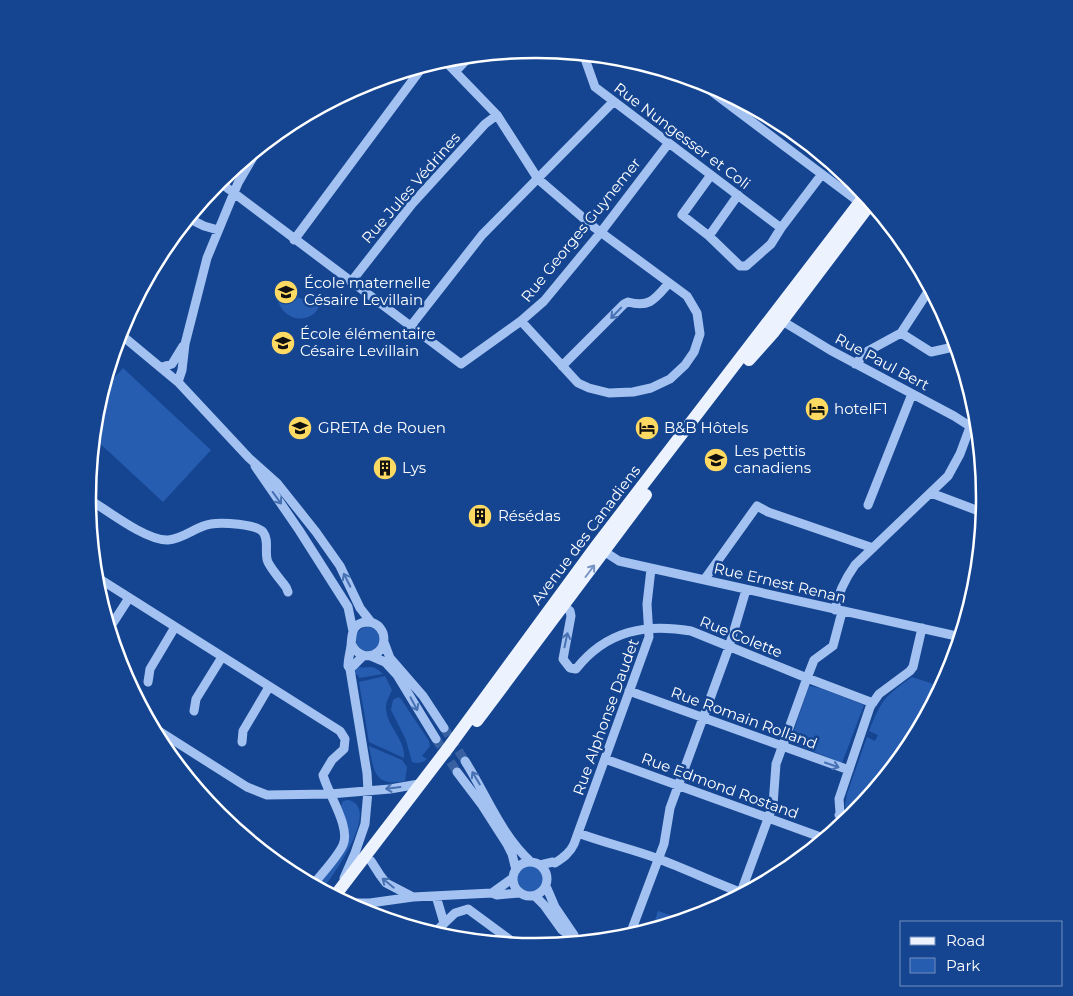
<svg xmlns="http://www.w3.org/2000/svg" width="1073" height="996" font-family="Montserrat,sans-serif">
<rect width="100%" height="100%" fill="#154591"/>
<path fill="#275db0" d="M732,95L786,125L837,166C805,157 759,116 732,95Z
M829,170L848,175L858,185L854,189L828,173Z
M275,291L320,304C316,318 299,323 287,314C281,310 277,300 275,293Z
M123,368L211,450L163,502L93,437L96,410L102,391Z
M356 639a12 12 0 1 1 24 0a12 12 0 1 1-24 0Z
M357,667C373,669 370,663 383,674L359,678L358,675L354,674Z
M385,676L392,690C390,695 387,699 386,705C384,724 406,739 404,758L369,742L359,682Z
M912,677L933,684L910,748L856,814L847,810L845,806L847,794L867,737L875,741L878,735L869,731C882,699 884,697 912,677Z
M809,686L820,688L864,705L842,763L790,742Z
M398,697L401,699L429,741L430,746L422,756L427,759C423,763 417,764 412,762L406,740L391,710L393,700Z
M369,746L402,760L407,767L405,781C374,787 374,771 369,746Z
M348,800C382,807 333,876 322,890L315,887L345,846L340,808L343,801Z
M517 879a13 13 0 1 1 26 0a13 13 0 1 1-26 0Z
M658,911L682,919L681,921L664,926L654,923Z"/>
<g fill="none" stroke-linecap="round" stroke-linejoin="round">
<path stroke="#3861a2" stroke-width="9" stroke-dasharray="9 4.5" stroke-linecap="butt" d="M444,728L465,761
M436,739L457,772"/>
<path stroke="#a3c2f1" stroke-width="9" d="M586,54L584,56L595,87L781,228
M443,59L497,115L538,179L595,228L687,296L697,313L700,334L694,352L685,365L670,379L651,388L633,392L609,393L589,388L578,383L521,321
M456,71L471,55
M695,79L863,205
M711,175L682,215L709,236L740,266H746L771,244L781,228L822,174
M218,181L461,364L521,321L544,301L601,232L668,144
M188,218L204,226L218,230
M709,236L738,195
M294,240L424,65
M351,282L412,204L485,124L497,115
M779,319L830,350L954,416L979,432
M410,327L482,235L613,102
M119,333L178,382L249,458L277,483L316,532L340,566L360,608L371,622
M901,333L931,352L958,346
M855,364L868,351L901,333L931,287
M562,366L624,304L628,302C650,308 655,299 669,283
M162,367L172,364L183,346
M178,382L182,370L185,344L207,258L238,183L259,147
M255,466L299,530L348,607L353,631
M931,493L984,513
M87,498C107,510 146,541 168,540C184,539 196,526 211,524C222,522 256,524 263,532C269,540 265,550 267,559C268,566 281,580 286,587L288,592
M868,505L912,394
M599,548L619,561L961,637
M95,576L340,731L345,739L344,749L332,760L323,775C328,794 351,827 343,845C337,858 322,873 313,885
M704,580L757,506L768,512L873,548
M564,606L570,611L571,616L563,659L570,668L576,669C606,631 645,623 691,631L807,678L873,703
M835,610C838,593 845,579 855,565L948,476L960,454L970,427
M109,629L129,598
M384,642L390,658L423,696L444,728
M371,656L385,662L397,675L436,739
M350,669L363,656
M148,682L150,669L175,627
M629,691L849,770
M194,711L196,699L222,657
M922,725L935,691
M151,726L247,787L267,795L330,794L390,789L419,784
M242,742L243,731L269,687
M605,759L826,839
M465,761C486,794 501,835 531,862
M457,772L482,805L507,844L512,854L516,870
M839,815L851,818
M841,826L839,799L870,707L879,694L910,671L913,667L922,628
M578,833C605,843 632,849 659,859C688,870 715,883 745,894
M371,861L380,875L386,883L413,897
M513 879a17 17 0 1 1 34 0a17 17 0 1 1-34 0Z
M540,865L553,862L555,863C563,858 570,853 574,844L649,637L647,604L651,569
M344,878L355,853L365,824L368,791L367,773L350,669L348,666C348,660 350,653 351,646C352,635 351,623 367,622C375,622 380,626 383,633C389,655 362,665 352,645
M546,886L555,907L574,935
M741,892L773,805L776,764L807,678L814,660L833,646L842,612
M492,893L513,878
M436,896L444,923
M535,896L544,905L562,930L579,943
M346,903H370L413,897L492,893L497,895L519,893
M433,934L455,913L468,909L517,945
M629,937L664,844L670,808L729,647L746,590"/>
<path stroke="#ecf3ff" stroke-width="12" d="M749,360L774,332L872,202
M477,721L646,495
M334,897L448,748L596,546L866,194"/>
</g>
<defs><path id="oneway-shaft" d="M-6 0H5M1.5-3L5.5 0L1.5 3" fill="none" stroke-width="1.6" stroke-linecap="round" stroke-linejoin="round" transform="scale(1.25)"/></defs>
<g stroke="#4771b3">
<use href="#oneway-shaft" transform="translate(616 313) rotate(134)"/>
<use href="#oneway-shaft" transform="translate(277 498) rotate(54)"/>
<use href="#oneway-shaft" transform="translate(347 580) rotate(-117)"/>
<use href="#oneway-shaft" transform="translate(566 640) rotate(-78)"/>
<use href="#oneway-shaft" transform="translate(414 704) rotate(62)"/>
<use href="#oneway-shaft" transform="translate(832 765) rotate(19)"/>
<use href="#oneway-shaft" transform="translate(476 778) rotate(-121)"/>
<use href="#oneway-shaft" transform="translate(393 788) rotate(173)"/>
<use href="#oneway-shaft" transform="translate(388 883) rotate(-141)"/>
</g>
<use stroke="#7693c2" href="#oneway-shaft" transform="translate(590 571) rotate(-53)"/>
<defs>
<g id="school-disc" transform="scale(1.25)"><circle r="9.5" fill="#ffda62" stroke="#154591"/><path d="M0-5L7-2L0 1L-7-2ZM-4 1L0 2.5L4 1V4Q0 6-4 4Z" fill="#111"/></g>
<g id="hotel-disc" transform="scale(1.25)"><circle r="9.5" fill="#ffda62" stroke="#154591"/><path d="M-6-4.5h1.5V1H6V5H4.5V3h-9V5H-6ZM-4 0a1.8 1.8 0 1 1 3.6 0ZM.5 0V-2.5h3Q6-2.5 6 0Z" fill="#111"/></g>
<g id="university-disc" transform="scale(1.25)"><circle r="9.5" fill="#ffda62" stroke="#154591"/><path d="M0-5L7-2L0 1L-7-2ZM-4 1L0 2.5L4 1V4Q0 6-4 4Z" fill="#111"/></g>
<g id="building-disc" transform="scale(1.25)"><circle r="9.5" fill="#ffda62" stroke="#154591"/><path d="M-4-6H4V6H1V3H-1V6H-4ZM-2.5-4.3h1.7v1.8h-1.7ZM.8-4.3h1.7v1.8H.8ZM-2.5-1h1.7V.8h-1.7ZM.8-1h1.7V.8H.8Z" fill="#111"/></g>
</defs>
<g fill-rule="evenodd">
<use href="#school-disc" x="286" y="292"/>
<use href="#school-disc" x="283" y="343"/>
<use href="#hotel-disc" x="817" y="409"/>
<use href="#university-disc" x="300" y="428"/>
<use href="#hotel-disc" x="647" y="428"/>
<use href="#school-disc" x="716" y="460"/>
<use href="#building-disc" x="385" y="468"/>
<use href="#building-disc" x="480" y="516"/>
</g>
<g text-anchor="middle" stroke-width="5" stroke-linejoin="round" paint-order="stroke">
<g font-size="15" fill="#fff" stroke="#154591">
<text transform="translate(682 136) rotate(37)" y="5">Rue Nungesser et Coli</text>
<text transform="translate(411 188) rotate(-49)" y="5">Rue Jules Védrines</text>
<text transform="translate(581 230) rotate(-51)" y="5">Rue Georges Guynemer</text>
<text transform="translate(882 362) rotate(28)" y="5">Rue Paul Bert</text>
<text transform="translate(586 535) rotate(-53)" y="5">Avenue des Canadiens</text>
<text transform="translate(780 583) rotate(13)" y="5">Rue Ernest Renan</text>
<text transform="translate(741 637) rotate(22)" y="5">Rue Colette</text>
<text transform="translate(606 717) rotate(-70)" y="5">Rue Alphonse Daudet</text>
<text transform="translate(744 718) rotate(20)" y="5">Rue Romain Rolland</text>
<text transform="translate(720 786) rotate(20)" y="5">Rue Edmond Rostand</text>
</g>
<g font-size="15" fill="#fff" stroke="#154591" text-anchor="start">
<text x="304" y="288">École maternelle<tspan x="304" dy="17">Césaire Levillain</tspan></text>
<text x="300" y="339">École élémentaire<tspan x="300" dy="17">Césaire Levillain</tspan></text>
<text x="834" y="414">hotelF1</text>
<text x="318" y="433">GRETA de Rouen</text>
<text x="664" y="433">B&amp;B Hôtels</text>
<text x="734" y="456">Les pettis<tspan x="734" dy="17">canadiens</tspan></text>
<text x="402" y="473">Lys</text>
<text x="498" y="521">Résédas</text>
</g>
</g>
<path d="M0 0H1073V996H0ZM96 498a440 440 0 1 1 880 0a440 440 0 1 1-880 0Z" fill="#154591" fill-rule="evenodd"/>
<path fill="none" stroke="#fff" stroke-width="2.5" d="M96 498a440 440 0 1 1 880 0a440 440 0 1 1-880 0Z"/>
<rect x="900" y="921" width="162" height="65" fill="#154591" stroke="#738fbd"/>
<rect x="910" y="937" width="25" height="8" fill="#ecf3ff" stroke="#738fbd"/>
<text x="946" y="946" font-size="15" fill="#ffffff">Road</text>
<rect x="910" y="958" width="25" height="15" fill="#275db0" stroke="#738fbd"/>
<text x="946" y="971" font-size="15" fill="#ffffff">Park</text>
</svg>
